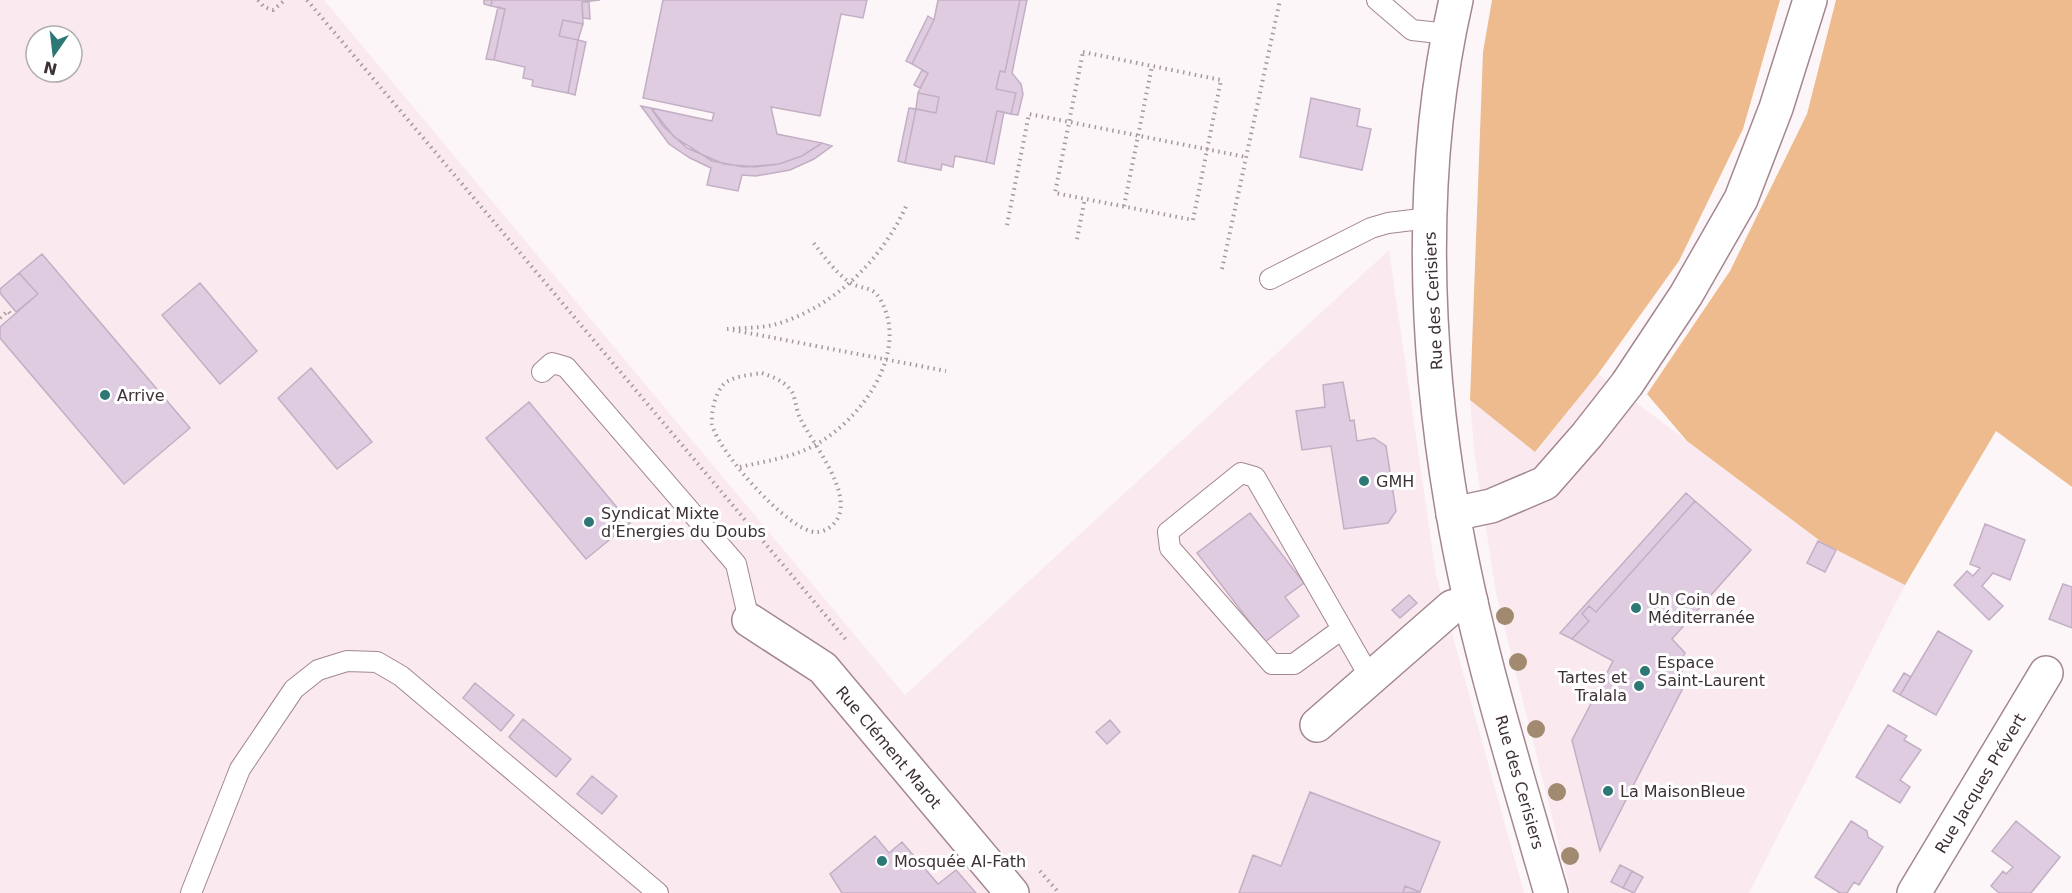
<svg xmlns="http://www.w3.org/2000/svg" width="2072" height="893" font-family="'DejaVu Sans',sans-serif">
<rect width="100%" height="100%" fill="#fcf6f8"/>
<path fill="#faeaef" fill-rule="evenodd" d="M0,0H324L905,695L1389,250L1436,575L1524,893H0ZM36,36H72V72H36Z
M1598,374L1823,543L1905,585L1749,893H1571L1496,593L1474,450L1470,400L1536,452Z"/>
<path fill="#edbb8d" d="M1492,0H1780L1743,129L1679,261L1598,374L1535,452L1470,400L1483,52Z
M1836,0H2072V487L1996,431L1905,585L1823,543L1687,441L1647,394L1730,271L1807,114Z"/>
<path fill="#e0cce1" stroke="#c3afc4" stroke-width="1.5" d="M484,0H492L491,6L484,4Z
M492,0H600L582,2L583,24L563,20L559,36L578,40L568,93L532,86L533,80L523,78L525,67L494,60L505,9L491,6Z
M663,0H867L863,18L841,14L820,116L771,107L777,134L822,143L802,156L779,164L744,167L712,161L674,137L651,108L712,121L714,113L643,98Z
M938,0H1020L1005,72L1000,71L996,89L1016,93L1011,114L997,111L986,162L955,156L953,167L942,164L941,170L905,163L916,109L936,113L939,97L918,93L928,73L912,64L934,20Z
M1020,0H1027L1012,73L1021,84L1023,94L1018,115L1011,114L1016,93L996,89L1000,71L1005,72Z
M582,2H589L590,19L583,18Z
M498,7L505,9L494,60L486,59Z
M928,16L934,20L912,64L906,61Z
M563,20L583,24L578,40L559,36Z
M578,40L586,42L575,95L568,93Z
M922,70L928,73L920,88L914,85Z
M918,93L939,97L936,113L916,109Z
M1311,98L1360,109L1357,126L1371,129L1362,170L1300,157Z
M641,106L651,108L663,126L687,148L724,164L755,167L779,164L802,156L822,143L832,146L814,159L790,170L756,176L742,175L738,191L707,185L711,168L690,158L669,144Z
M909,108L916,109L905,163L898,161Z
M997,111L1004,112L994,164L986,162Z
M42,254L190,428L124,484L0,338V327L38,294L19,273Z
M19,273L38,294L16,312L0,293V289Z
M200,283L257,351L220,384L162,315Z
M311,368L372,442L337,469L278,398Z
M1343,382L1350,421L1354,420L1357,441L1374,438L1386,446L1396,511L1388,523L1344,529L1331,446L1302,450L1296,411L1325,407L1323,385Z
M529,402L630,523L586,559L486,438Z
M1686,493L1695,501L1596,612L1589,606L1582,614L1589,621L1572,639L1560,633Z
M1695,501L1751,550L1672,639L1685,653L1681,661L1686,664L1679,678L1686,682L1600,851L1572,740L1613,661L1572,639L1589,621L1582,614L1589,606L1596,612Z
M1250,513L1304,583L1285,597L1299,616L1265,642L1197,553Z
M1985,524L2025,540L2010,580L1993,573L1982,586L2003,606L1989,620L1954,585L1967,571L1973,576L1980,568L1970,564Z
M1818,541L1836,550L1825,572L1807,563Z
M2063,584L2072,587V628L2049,619Z
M1409,595L1417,603L1400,618L1392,610Z
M1938,631L1972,651L1936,715L1900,695Z
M1904,673L1911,677L1900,695L1893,691Z
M475,683L514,715L501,731L463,698Z
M523,719L571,759L556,777L509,737Z
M1110,720L1120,732L1107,744L1096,732Z
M1888,725L1907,736L1904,740L1921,750L1900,780L1910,787L1900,803L1856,777Z
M592,776L617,796L602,814L577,794Z
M1310,792L1440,842L1420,892L1405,886L1403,893H1239L1253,855L1281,866Z
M1851,821L1867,831L1868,837L1883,847L1859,885L1854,882L1847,893H1840L1815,877Z
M2016,821L2060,857L2031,893H1999L1991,886L2003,871L2006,874L2013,867L1992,851Z
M875,836L889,853L902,842L938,884L956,870L976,893H842L830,874Z
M1620,865L1632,871L1623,888L1611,882Z
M1632,871L1643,877L1634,893L1623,888Z
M1405,886L1420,892L1403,893Z"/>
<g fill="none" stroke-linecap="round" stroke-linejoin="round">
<g stroke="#a38790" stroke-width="22">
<path id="lane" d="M1377,0L1412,30L1448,34
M1270,279L1371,228L1388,223L1429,218
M542,372L552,363L566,367L736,564L749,620
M1342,629L1294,664H1272L1170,548L1168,532L1241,473L1255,477L1371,679
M191,893L240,769L294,689L318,670L347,661L377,662L401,676L658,893"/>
</g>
<g stroke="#a38790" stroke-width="36">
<path id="street" d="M1453,514L1491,506L1545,483L1587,435L1627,384L1686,295L1741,199L1776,108L1810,0
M749,620L823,668L1012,893
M1317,725L1452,607L1471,602
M1914,893L2046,673"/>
</g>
<g stroke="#a38790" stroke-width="36">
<path id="secondary" d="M1456,0C1418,166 1424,346 1453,513C1475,642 1515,768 1551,893"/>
</g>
<path stroke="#a29a9d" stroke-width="4" stroke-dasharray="1.5 4.5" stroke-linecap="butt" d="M258,0L264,7L273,10L285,0
M307,0L848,642
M1083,52L1221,80L1193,220L1055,193Z
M1124,206L1152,66
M1007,225L1029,114L1246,157
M1077,239L1085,198
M1222,269L1280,0
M0,318L8,311L12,316
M727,329C742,328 759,328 773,325C833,309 883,259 907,204
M733,330L946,371
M762,373C773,377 785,381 792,392C796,400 796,410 800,418C812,443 855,494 836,521C832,527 824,532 817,532C790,534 716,449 712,424C711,412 715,394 723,385C731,376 750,375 762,373Z
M740,467C765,461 792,458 815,445C861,420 911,352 880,299C872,285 861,290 849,282C834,271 823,255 812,241
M1040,871L1059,893"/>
<use href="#lane" stroke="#fff" stroke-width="20"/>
<use href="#street" stroke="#fff" stroke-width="33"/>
<use href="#secondary" stroke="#fff" stroke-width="33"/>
</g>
<g fill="#a28a71">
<circle cx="1505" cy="616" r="9"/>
<circle cx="1518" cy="662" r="9"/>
<circle cx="1536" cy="729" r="9"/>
<circle cx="1557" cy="792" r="9"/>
<circle cx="1570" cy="856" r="9"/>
</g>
<g fill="#2d7774" stroke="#fff" stroke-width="2">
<circle cx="105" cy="395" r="6"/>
<circle cx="1364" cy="481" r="6"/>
<circle cx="589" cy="522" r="6"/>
<circle cx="1636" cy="608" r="6"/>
<circle cx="1645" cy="671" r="6"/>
<circle cx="1639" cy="686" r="6"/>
<circle cx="1608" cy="791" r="6"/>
<circle cx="882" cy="861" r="6"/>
</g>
<g text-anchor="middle" stroke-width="6" stroke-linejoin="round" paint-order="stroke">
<g font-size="16" fill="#3d3135" stroke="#fff">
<text transform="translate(1433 301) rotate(-93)" y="6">Rue des Cerisiers</text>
<text transform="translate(889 747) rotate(50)" y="6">Rue Clément Marot</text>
<text transform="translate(1520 782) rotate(74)" y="6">Rue des Cerisiers</text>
<text transform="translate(1980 783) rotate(-59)" y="6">Rue Jacques Prévert</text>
</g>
<g font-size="16" fill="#3d3135" stroke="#fff" text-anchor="start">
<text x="117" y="401">Arrive</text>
<text x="1376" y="487">GMH</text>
<text x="601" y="519">Syndicat Mixte<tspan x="601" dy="18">d'Energies du Doubs</tspan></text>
<text x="1648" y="605">Un Coin de<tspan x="1648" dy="18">Méditerranée</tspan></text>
<text x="1657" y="668">Espace<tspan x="1657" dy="18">Saint-Laurent</tspan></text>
<text x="1627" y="683" text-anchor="end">Tartes et<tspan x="1627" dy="18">Tralala</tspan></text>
<text x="1620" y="797">La MaisonBleue</text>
<text x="894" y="867">Mosquée Al-Fath</text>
</g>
</g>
<g transform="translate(54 54) rotate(194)"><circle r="28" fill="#ffffff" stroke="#b1adae" stroke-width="1.5"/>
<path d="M0-4.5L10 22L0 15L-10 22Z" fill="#2d7774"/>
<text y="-9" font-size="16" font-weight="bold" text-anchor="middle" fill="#3d3135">N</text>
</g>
</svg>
